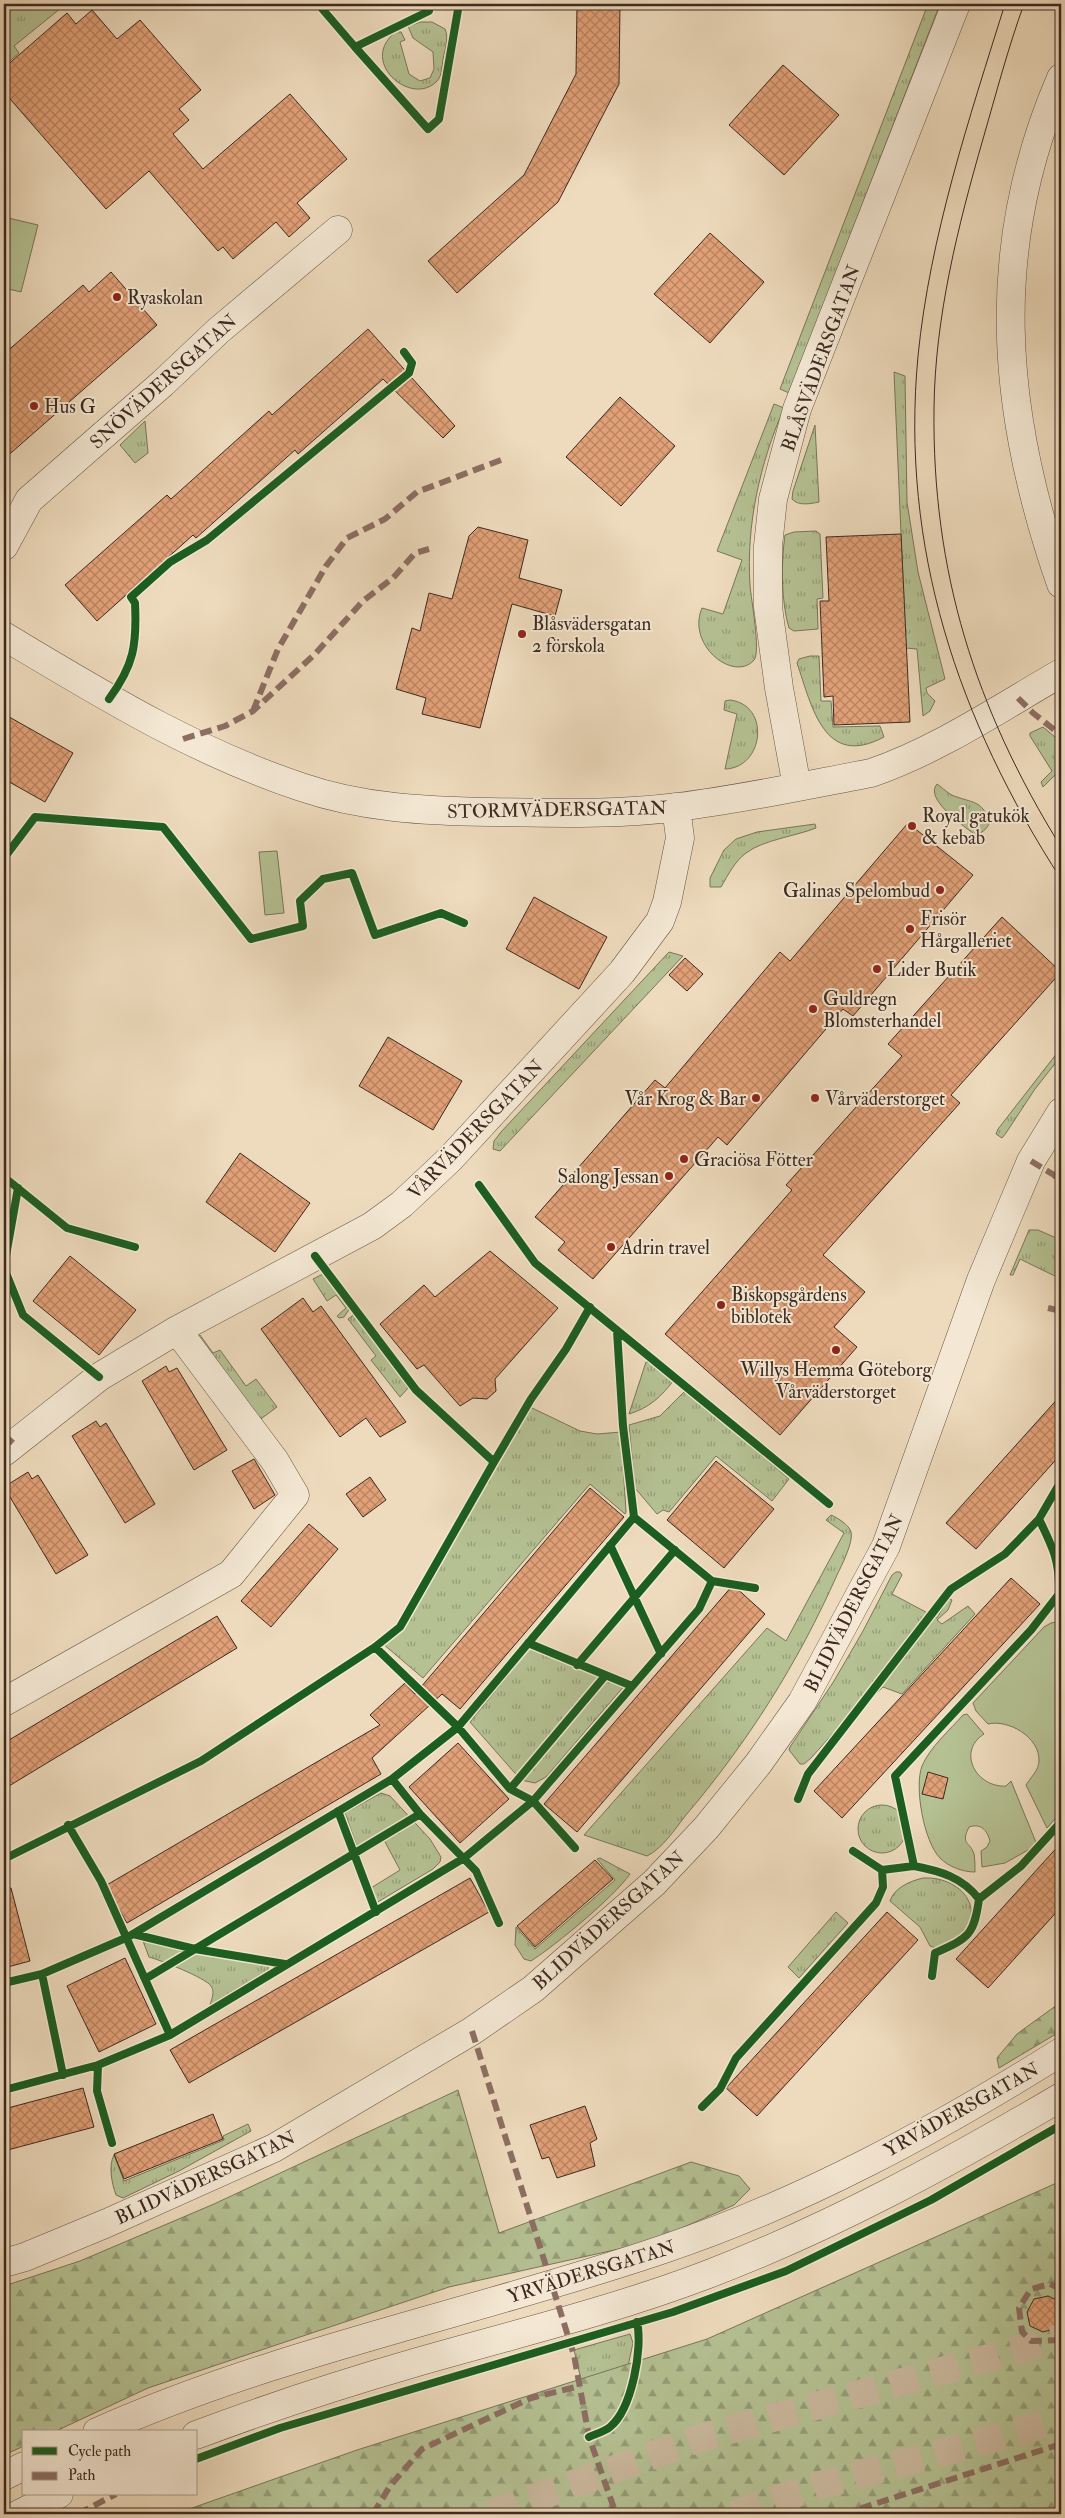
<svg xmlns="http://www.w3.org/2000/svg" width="1065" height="2518" font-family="'IM FELL Double Pica',serif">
<defs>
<pattern id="grass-tufts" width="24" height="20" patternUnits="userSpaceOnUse" patternTransform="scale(1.25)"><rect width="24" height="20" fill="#b5c193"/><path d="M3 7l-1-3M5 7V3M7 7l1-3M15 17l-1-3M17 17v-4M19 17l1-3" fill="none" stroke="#949d78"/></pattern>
<pattern id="forest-firs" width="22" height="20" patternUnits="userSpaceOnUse" patternTransform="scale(1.25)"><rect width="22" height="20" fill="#b5c193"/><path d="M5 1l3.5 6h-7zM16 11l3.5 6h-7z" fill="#949d78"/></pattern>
<pattern id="building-cross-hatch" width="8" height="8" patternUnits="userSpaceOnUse" patternTransform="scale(1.25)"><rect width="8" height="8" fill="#e2a077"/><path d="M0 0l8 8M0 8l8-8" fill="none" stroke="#b88361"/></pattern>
</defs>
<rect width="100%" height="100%" fill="#eedbbd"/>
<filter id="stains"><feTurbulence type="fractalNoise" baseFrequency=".004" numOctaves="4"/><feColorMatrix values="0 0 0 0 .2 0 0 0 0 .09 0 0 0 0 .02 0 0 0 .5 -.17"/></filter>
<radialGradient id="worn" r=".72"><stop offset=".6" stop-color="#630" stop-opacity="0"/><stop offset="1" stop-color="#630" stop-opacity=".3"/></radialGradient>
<path fill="url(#grass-tufts)" stroke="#78765a" d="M4,4H59L61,8L14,46L19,53L4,66Z
M928,4H940L789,393L780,389Z
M421,22H432L445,29C449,38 445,50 443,59C442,66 442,76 437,81C412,108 356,61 397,31L401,32L405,40L400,42L409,74L420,81L430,78L434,69L433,52L413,38L408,26Z
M894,372L905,376L907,502L918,572L945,679L926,688L927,693L935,701L930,711L923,716L917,649L906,648Z
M774,404L784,408C760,463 746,525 750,585C751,599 761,652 754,660C734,683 686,645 702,608L723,614L742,560L717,551Z
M145,421L148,453L135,463L120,445Z
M815,425L819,502C810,504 798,506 792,499L793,491Z
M816,531L820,534L823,598L817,599L818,629L794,631L789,628C781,601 781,563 785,535L794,532Z
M810,656H819L821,701H831L833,727L880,726L884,737C824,769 812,707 797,663L799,659Z
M730,700C771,705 764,768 725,769L737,714L724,710L725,701Z
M1043,727L1061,742V769L1043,787L1041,782L1052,771L1030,736V733Z
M937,784C943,788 949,795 957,797C974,803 982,801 990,822C987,829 982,834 974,834C963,825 924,799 937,784Z
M815,824L816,828C796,836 763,840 746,853C735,861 728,875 721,887H710V878L724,850L736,839L757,832Z
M669,952L683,956L500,1151L493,1149L494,1141L501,1132Z
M1061,1048V1056L1035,1089L1006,1133L1002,1138L996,1134L998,1129Z
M1029,1230H1038L1061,1240V1279L1020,1259L1013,1275H1010Z
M323,1274L350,1308L344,1317L339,1318L337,1316L346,1308L336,1295L327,1301L313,1279Z
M355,1314L408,1388L400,1397L371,1360L376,1356L348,1319Z
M200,1335L213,1353L220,1350L246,1386L256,1379L277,1407L258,1421L197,1336Z
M646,1362C656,1361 666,1373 674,1380C661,1397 649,1408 629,1414Z
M686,1390L789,1479L772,1501L716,1456L669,1512L663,1510L657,1514L635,1488L629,1425L660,1416Z
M530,1407L580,1431L597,1434L621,1432L626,1512L625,1514L590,1484L423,1678L382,1643L409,1618L418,1605Z
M831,1515C838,1518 849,1525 851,1532C854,1541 841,1567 837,1575C798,1663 748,1742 686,1815C675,1829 663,1848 647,1856L584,1835L767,1628L786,1641L844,1533L826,1520Z
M896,1572H900L902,1575L892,1594L937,1618L948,1598L952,1600L948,1610L937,1620L942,1624L968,1606L975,1614L902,1694L883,1687L867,1703L862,1701L811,1758L804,1764H800L789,1750L790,1747L834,1681L863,1631L892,1575Z
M535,1642L625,1685L546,1777L535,1783L521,1780L470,1722Z
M381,1793L390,1796L430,1839L441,1857L440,1862L433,1869L376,1903L371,1888L400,1870L384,1840L360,1855L345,1813Z
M858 1829a24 24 0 1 1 48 0a24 24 0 1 1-48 0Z
M600,1858L630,1874C614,1897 556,1945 531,1961L524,1959L515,1945L516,1927L535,1949L615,1880L597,1859Z
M923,1878C968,1876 992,1921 948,1944C942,1947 936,1949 930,1946L920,1927L890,1901C894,1888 910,1881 923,1878Z
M836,1912L848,1923L799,1978L788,1967Z
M146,1935L265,1964L268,1966V1970L210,2005C212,1998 215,1992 211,1986C206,1978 160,1960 149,1957L143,1941Z
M248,2124L251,2131L179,2171L123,2198L116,2195C112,2184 108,2166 114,2155L124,2181L224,2140L223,2136Z
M630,2334L633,2343L625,2380L585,2396L574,2350Z"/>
<path fill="url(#forest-firs)" stroke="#78765a" d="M1061,2002V2031L999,2068L997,2058L1017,2034Z
M458,2090L499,2233L691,2162L739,2176L750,2189L734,2205L650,2242L449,2287L148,2388L54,2432H24V2446L4,2455V2286L80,2261L214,2204Z
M1061,2181V2514H175L357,2450L707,2339Z"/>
<path fill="#b5c193" stroke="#78765a" d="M4,217L38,225L21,292L4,288Z
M277,851L284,913L265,915L259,852Z
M1061,1621V1812L1047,1828L1026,1785C1031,1777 1039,1770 1039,1761C1040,1737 1008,1719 988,1724L976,1711L973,1703L1044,1627L1051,1623Z
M967,1714L984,1734C956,1752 977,1788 1006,1786L1011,1781L1037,1845L1005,1863L982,1867L981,1851L987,1847L990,1841C987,1830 981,1823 969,1827C960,1845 970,1841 974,1854C975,1859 975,1866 975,1872C963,1872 949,1867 940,1858C924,1842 914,1787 922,1766C930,1747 950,1730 963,1715Z"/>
<path fill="url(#building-cross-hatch)" stroke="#3c2a21" d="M577,4H620L619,84L558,202L457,293L428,261L524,175L576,74Z
M92,10L117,39L140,20L201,90L179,109L189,120L173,134L203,169L290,94L347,159L297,203L310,218L289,237L276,222L233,259L223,247L218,251L149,171L106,209L4,92V68L67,13L76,24Z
M783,65L839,115L784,175L729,125Z
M710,233L764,282L710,343L654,294Z
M111,272L157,325L4,459V354L83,285L89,292Z
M368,329L455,426L443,438L383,379L298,454L295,450L196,538L193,535L97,621L65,585L167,495L171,499L269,411L272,415Z
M620,397L675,446L621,506L566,457Z
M478,527L528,540L519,578L562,590L555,616L512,604L480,728L422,714L426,698L396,689L412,628L420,631L429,593L452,599L469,536Z
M901,534L910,722L834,725L833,696L824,697L820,601H829L826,537Z
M4,714L73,753L45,802L4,779Z
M908,823L973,875L853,1016L843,1009L727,1145L718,1137L593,1279L558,1250L565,1242L535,1217L655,1080L665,1088L780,952L790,961Z
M534,897L607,937L579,989L506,949Z
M1002,917L1061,972L951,1095L960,1103L823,1255L865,1292L834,1327L857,1347L780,1435L665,1334L792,1190L786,1185L902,1056L888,1044Z
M685,958L703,974L687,991L669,975Z
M388,1037L462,1081L433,1130L359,1086Z
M240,1153L310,1203L275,1252L206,1202Z
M490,1251L558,1308L495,1379L496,1391L487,1399L473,1398L460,1406L424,1365L417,1369L380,1324L424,1285L435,1297Z
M70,1256L136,1310L99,1355L33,1301Z
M303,1298L313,1312L321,1306L406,1422L380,1437L366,1418L340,1437L261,1329Z
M166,1366L169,1372L177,1368L227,1450L194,1470L142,1381Z
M1061,1395V1454L976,1549L946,1523Z
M96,1421L100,1427L106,1423L155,1504L125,1523L72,1436Z
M254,1459L275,1495L254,1509L232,1471Z
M716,1461L774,1509L724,1568L667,1520Z
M28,1472L32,1479L38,1475L88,1555L56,1574L4,1487Z
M370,1477L386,1500L363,1517L346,1494Z
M590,1488L624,1517L460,1709L442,1694L372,1758L381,1774L127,1923L105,1886L380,1725L370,1715L405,1683L415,1694Z
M309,1524L338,1549L271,1627L241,1601Z
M1011,1578L1040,1604L842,1818L814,1791Z
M733,1585L765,1614L577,1832L544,1804Z
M217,1616L237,1648L4,1789V1743Z
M458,1743L509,1799L460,1843L409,1787Z
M928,1772L948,1778L943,1799L922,1794Z
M1061,1843V1907L988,1988L956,1959Z
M595,1860L613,1879L535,1947L517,1926Z
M470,1878L489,1912L189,2083L170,2050Z
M11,1888L30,1961L4,1968V1889Z
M887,1912L918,1940L757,2116L726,2088Z
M125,1958L156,2024L99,2052L67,1986Z
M83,2088L94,2127L4,2151V2109Z
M585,2106L597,2139L590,2143L595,2166L557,2178L549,2157L542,2159L530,2125Z
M213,2114L223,2139L124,2179L114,2154Z
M1048,2296L1061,2302V2320L1057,2328L1043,2332L1030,2326L1027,2312L1034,2299Z"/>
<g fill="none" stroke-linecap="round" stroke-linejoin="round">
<path stroke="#cab89e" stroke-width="28" stroke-dasharray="28 14" stroke-linecap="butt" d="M491,2514L697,2439L1061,2338
M734,2514L817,2486L1061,2420"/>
<g stroke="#685648" stroke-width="29">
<path id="minor" d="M1061,78C987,249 1001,412 1061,584
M4,546L29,500L163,383L218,331L338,230
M4,636C101,694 193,751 301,787C362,808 426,811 490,812C552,813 616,815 678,807C743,799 807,785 871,773C938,750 1000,708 1061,673
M797,787L779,688L768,607V546L773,499L797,409L956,4
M4,1452L99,1377L177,1330L372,1226L402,1204L450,1159L622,972L660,921L667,902L680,838L676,807
M4,1702L231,1574L295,1495L275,1461L177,1330
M4,2263L25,2257L107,2223L274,2148L472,2031L533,1989L654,1883L706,1828L758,1764L802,1702L886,1546L981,1280L1007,1218L1031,1161L1061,1112
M97,2432C279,2351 476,2313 664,2249C804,2202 936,2130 1061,2052
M196,2435C268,2408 341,2384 414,2363C512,2335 611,2311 706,2275C830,2228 947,2164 1061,2097
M4,2476L24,2466
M19,2514L59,2494"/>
</g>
<use href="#minor" stroke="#f4e8d4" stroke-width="28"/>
<path stroke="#3c2a21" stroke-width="1" d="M1005,4C969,119 930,236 918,356C900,548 958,720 1061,879
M1024,4C1008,48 996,94 983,139C958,226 935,317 934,408C932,572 975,708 1061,847"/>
<path stroke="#8d6e63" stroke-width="6" stroke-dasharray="12 6" stroke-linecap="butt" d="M1018,698L1033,713L1061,735
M253,711L278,649L326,566L347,538L385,519L417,492L501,460
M183,739L225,726L253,711L315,654L363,601L393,578L415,553L429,549
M4,949L5,953
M1031,1161L1054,1175L1061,1183
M1048,1308L1061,1311
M4,1435L14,1444
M472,2031L574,2355L589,2437L616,2514
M1061,2289L1050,2284L1031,2289L1019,2308L1022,2332L1031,2341L1061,2340
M78,2514L116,2494
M373,2514L390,2486L422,2449L531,2398L580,2386
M843,2514L1061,2444"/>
<g stroke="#f4e8d4" stroke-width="11">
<path id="cycleway" d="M318,4L355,47L429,11L430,4
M355,47L428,129L439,119L459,4
M109,699C134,665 137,645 135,603L131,597L170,562L207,540L409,373L412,363L404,352
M4,858L35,817L163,827L251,939L303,926L300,901L323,879L352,873L375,935L441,913L464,923
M4,1177L67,1228L135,1247
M479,1185L535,1263L829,1504
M315,1256L416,1390L494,1462
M4,1267L18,1188
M4,1268L23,1315L99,1377
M617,1331L623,1426L634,1517L712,1581L755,1588
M1039,1519C1053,1548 1060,1561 1059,1594L1061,1595
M610,1545L661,1654
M528,1643L632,1686
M375,1647L458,1727L510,1789L533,1801L575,1848
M577,1665L675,1550
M392,1779L420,1814L476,1871L499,1923
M510,1789L605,1676
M798,1799L808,1774L951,1589L1005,1554L1039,1519L1061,1481
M338,1811L376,1912
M68,1825L101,1881L170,2035
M853,1851L882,1870L914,1866
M4,1859L201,1761L375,1647L400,1627L494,1462L531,1399L566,1349L590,1307
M979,1899C962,1877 940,1871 914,1866L895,1776L1031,1630L1059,1594
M133,1934L195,1949L285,1964
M42,1974L63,2075
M932,1976L935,1953C968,1938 974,1936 979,1899L1021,1866L1061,1822
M145,1979L420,1814
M4,1983L42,1974L128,1937L392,1779L458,1727L634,1517
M98,2065L97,2091L112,2143
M4,2090L98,2065L170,2035L464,1858L533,1801L699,1609L712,1581
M702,2107L720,2089L736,2058L876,1903L883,1887L882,1870
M589,2437C595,2434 604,2432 610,2427C632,2409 643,2348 637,2322
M196,2459L280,2428L673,2312L786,2271L931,2200L1061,2125"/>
</g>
<use href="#cycleway" stroke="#1b5e20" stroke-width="8"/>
</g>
<g fill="#8f2418" stroke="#f4e8d4" stroke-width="2">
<circle cx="117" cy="297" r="5"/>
<circle cx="34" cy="406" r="5"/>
<circle cx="522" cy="634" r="5"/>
<circle cx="912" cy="826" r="5"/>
<circle cx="940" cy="890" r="5"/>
<circle cx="910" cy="929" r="5"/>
<circle cx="877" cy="969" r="5"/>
<circle cx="813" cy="1009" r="5"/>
<circle cx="756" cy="1098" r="5"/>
<circle cx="815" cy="1098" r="5"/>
<circle cx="684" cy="1159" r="5"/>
<circle cx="669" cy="1176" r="5"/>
<circle cx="611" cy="1247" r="5"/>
<circle cx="721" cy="1305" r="5"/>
<circle cx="836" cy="1350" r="5"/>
</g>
<g text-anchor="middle" stroke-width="4" stroke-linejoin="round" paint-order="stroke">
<g font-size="19" fill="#3c2a21" stroke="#f4e8d4" text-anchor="start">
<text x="127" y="304">Ryaskolan</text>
<text x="44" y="413">Hus G</text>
<text x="532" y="630">Blåsvädersgatan<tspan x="532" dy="22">2 förskola</tspan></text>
<text x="922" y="822">Royal gatukök<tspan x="922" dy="22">&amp; kebab</tspan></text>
<text x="930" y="897" text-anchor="end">Galinas Spelombud</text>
<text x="920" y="925">Frisör<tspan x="920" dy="22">Hårgalleriet</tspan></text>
<text x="887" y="976">Lider Butik</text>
<text x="823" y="1005">Guldregn<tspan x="823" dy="22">Blomsterhandel</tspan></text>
<text x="746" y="1105" text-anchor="end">Vår Krog &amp; Bar</text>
<text x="825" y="1105">Vårväderstorget</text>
<text x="694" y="1166">Graciösa Fötter</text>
<text x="659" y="1183" text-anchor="end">Salong Jessan</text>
<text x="621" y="1254">Adrin travel</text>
<text x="731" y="1301">Biskopsgårdens<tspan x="731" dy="22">biblotek</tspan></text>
<text x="836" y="1376" text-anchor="middle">Willys Hemma Göteborg<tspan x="836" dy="22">Vårväderstorget</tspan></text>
</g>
<g font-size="19" fill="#3c2a21" stroke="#f4e8d4">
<text transform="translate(820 358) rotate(-70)" y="7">BLÅSVÄDERSGATAN</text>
<text transform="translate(163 381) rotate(-42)" y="7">SNÖVÄDERSGATAN</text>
<text transform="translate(557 809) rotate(-1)" y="7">STORMVÄDERSGATAN</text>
<text transform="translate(475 1129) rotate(-46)" y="7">VÅRVÄDERSGATAN</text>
<text transform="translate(853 1603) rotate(-63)" y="7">BLIDVÄDERSGATAN</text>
<text transform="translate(608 1920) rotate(-42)" y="7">BLIDVÄDERSGATAN</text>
<text transform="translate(961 2109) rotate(-29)" y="7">YRVÄDERSGATAN</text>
<text transform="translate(205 2177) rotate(-25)" y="7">BLIDVÄDERSGATAN</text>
<text transform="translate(591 2271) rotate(-17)" y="7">YRVÄDERSGATAN</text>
</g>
</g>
<rect width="1065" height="2518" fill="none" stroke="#eedbbd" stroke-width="20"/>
<rect x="5" y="5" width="1055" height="2508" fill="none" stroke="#3c2a21" stroke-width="2.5"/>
<rect x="10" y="10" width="1045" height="2498" fill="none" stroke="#3c2a21"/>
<rect x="22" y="2430" width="175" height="65" fill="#f4e8d4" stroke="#aa9c8c"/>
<rect x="32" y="2447" width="25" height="8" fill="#1b5e20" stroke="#aa9c8c"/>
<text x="68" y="2456" font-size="15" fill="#3c2a21">Cycle path</text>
<rect x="32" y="2472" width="25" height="8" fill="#8d6e63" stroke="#aa9c8c"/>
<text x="68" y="2480" font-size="15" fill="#3c2a21">Path</text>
<rect width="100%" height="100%" filter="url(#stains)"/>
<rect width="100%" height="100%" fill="url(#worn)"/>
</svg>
